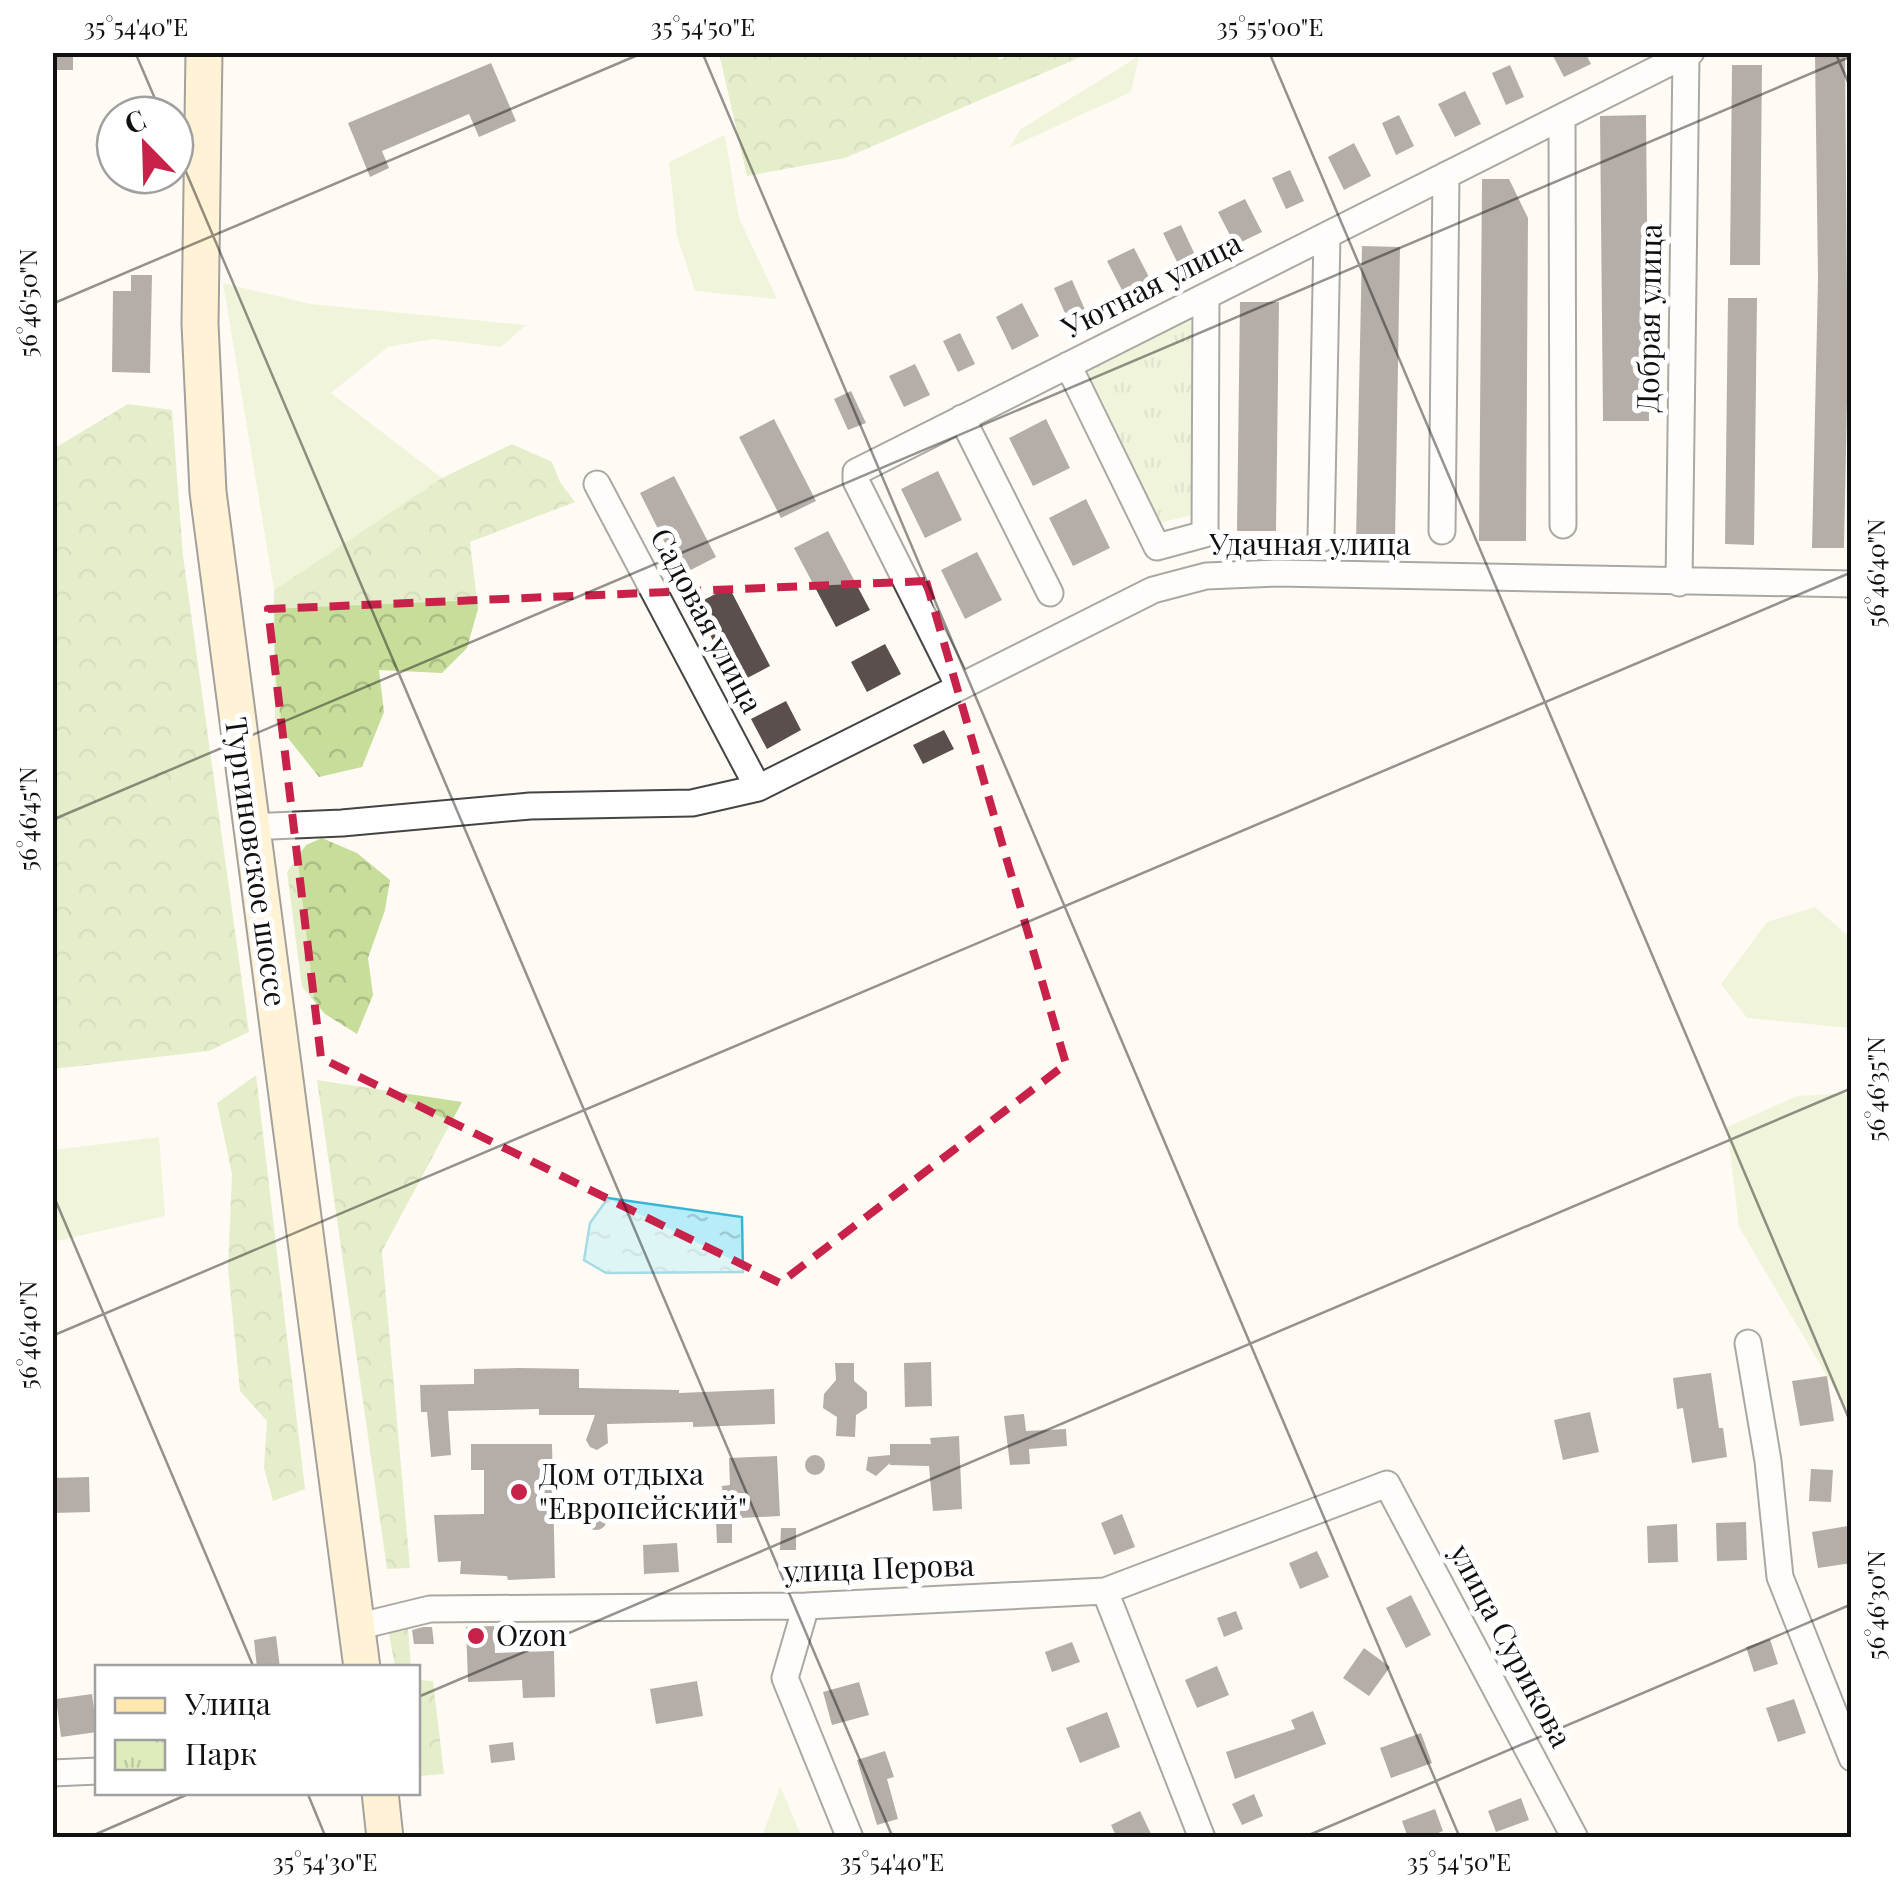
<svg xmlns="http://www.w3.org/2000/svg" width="1904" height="1890" font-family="'Playfair Display',serif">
<defs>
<pattern id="forest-crowns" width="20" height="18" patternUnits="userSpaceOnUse" patternTransform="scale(2.5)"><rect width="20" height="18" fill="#c6de9a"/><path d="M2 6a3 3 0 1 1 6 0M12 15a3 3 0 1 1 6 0" fill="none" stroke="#a9bd84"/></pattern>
<pattern id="park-tufts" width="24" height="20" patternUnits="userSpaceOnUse" patternTransform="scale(2.5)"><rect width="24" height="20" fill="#deecbb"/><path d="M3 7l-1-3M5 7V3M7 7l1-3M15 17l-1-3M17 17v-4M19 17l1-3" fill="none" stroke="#bdc9a0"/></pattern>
<pattern id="water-ripples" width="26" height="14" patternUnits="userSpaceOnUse" patternTransform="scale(2.5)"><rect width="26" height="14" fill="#b7edf9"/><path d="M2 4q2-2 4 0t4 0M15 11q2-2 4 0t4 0" fill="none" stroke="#9ccad4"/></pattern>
</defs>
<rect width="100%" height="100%" fill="#fffbf4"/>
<path fill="#deecbb" d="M1139,56L1131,92L1009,148L1021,129Z
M725,135L739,218L777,299L695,291L677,236L669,162Z
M223,283L311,304L526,325L501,347L432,339L388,347L331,393L442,478L274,590Z
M1815,907L1851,938V1028L1747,1018L1721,984L1767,922Z
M1851,1093H1852L1851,1417L1739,1227L1727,1127L1797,1096Z
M159,1137L165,1216L53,1242V1150Z
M780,1786L802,1837H762Z"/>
<path fill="url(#forest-crowns)" d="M996,53L999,60L1014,53H1090L845,158L747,176L719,53Z
M128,404L172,410L183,556L249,1032L209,1051L53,1069V449Z
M512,444L552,462L560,482L575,502L470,542L478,609L467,648L442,673L379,670L384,712L362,767L319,777L275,722L274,590L442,478Z
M322,838L357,853L390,880L385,910L368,958L373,995L357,1034L325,1014L302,987L287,872L306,845Z
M256,1075L305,1489L273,1501L264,1468L267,1421L240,1391L228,1268L232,1174L217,1103Z
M317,1080L462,1102L382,1251L410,1568L387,1569Z
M388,1628H408L411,1667H395Z
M418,1680L433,1681L444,1774L419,1776Z"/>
<path fill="url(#park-tufts)" d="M1181,316L1191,319L1192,515L1159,523L1087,372L1092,358Z"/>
<path fill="url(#water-ripples)" stroke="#3bb4d3" stroke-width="2.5" d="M608,1198L742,1217L743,1272L606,1273L584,1260L590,1223Z"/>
<path fill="#5a4f4c" d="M52,52H73V70H52Z
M1551,52H1585L1591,64L1564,77Z
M1815,52H1845L1847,301H1849L1844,548H1812L1818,279Z
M491,63L516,121L479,137L469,114L382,151L389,168L370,177L348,123Z
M1510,65L1524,97L1506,105L1492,73Z
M1732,65H1762L1760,265H1730Z
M1465,91L1481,124L1455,137L1438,104Z
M1399,115L1414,146L1396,155L1382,123Z
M1646,115L1649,421H1603L1600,116Z
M1354,143L1371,176L1344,190L1328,157Z
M1290,170L1304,201L1286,209L1272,178Z
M1482,179H1509L1528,218L1526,541H1479Z
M1245,199L1262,232L1235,245L1218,212Z
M1181,225L1196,257L1178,264L1163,233Z
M1362,246L1400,247L1395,542L1356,541Z
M1134,248L1151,281L1124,294L1107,261Z
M131,275H152L150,373L112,372L113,291H131Z
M1072,280L1086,312L1068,320L1054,288Z
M1728,298H1757L1754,545L1725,544Z
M1240,302H1279L1276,531H1237Z
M1022,303L1039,336L1012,350L996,317Z
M960,333L975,364L958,372L943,341Z
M915,364L930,395L904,407L889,376Z
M851,391L866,423L848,430L834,399Z
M774,419L816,501L781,518L739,437Z
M1046,419L1070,468L1033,486L1009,438Z
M938,471L962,520L925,538L901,489Z
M674,476L716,557L681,575L640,493Z
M1086,499L1110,548L1073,566L1049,518Z
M828,531L870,610L836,627L794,548Z
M977,552L1002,600L965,619L941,570Z
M729,587L770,666L736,684L694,605Z
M885,644L901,674L867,692L851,662Z
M786,701L801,730L767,749L751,719Z
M944,730L954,749L923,764L913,745Z
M931,1362L932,1406L905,1407L904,1363Z
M835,1363H854V1381L867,1392V1408L856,1415L855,1437L836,1436L837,1417L823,1408L824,1394L836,1380Z
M519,1368L579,1369V1388L679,1390V1393L774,1389L775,1424L693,1427V1422L607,1424L608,1443L597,1450L590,1447L586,1440L595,1415H539V1409L448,1411L451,1455L431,1457L427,1412H421L420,1385L474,1384V1369Z
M1711,1373L1719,1428H1723L1727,1457L1692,1463L1683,1408L1677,1409L1673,1378Z
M1827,1376L1834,1421L1800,1426L1792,1381Z
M1590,1412L1599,1452L1563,1460L1554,1420Z
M1024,1414L1026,1431L1066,1429L1067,1446L1029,1449L1030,1464L1010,1465L1004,1416Z
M959,1436L962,1509L933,1511L929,1466L890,1465V1463L876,1476L866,1470L868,1457L890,1455V1444H931L930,1438Z
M471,1444H552L555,1578L508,1580L507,1576L460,1574L461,1561L438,1562L434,1515L484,1514V1470H471Z
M805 1465a10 10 0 1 1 20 0a10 10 0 1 1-20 0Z
M777,1456L780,1516L723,1519L722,1486L730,1485L729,1458Z
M1811,1469L1833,1470L1831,1502L1809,1501Z
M89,1477L90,1512L52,1513V1478Z
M585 1519a11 11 0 1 1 22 0a11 11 0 1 1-22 0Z
M1122,1514L1135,1547L1114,1555L1101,1523Z
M716,1521H732V1543H717Z
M1746,1522L1747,1560L1717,1561L1716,1523Z
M1677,1524L1678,1562L1648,1563L1647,1526Z
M1848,1526L1852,1563L1818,1568L1812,1532Z
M781,1528H796V1550H780Z
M677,1543L679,1572L644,1574L643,1545Z
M1317,1551L1329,1577L1300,1589L1289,1563Z
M1411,1595L1431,1635L1406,1648L1386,1608Z
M1236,1611L1243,1629L1224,1637L1217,1618Z
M494,1626L495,1653L554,1651L555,1697L523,1698L522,1680L468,1682L466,1627Z
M423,1627H432L434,1644H414L412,1630Z
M276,1636L280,1668H257L254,1640Z
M1770,1639L1778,1664L1754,1672L1746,1647Z
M1072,1642L1080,1662L1052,1672L1045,1652Z
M1364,1648L1390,1667L1369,1696L1343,1678Z
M1217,1666L1229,1695L1197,1708L1185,1680Z
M697,1681L703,1716L656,1724L650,1689Z
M859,1682L869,1715L832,1725L823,1692Z
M92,1694L97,1732L61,1737L56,1699Z
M1794,1699L1806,1733L1778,1742L1766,1708Z
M1313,1711L1326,1744L1235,1779L1226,1752L1295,1729L1291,1720Z
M1107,1712L1120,1747L1080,1763L1066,1728Z
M1421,1733L1432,1763L1391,1778L1380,1748Z
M513,1742L515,1760L491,1763L489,1745Z
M885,1751L894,1777L887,1779L898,1819L877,1825L857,1760Z
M1254,1794L1263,1816L1242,1825L1232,1804Z
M1521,1798L1529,1820L1496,1832L1488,1811Z
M1435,1809L1443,1831L1426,1838H1408L1402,1821Z
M1140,1811L1153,1838H1117L1111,1825Z"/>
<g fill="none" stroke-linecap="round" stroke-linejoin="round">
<g stroke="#444" stroke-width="29">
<path id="minor" d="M1562,117L1563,525
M1068,365L1157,547L1205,534L1206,296
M962,418L1050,593
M597,484L758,788
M1442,531L1446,175
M1321,539L1327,235
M1679,583L1686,55
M959,687L856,481V472L1691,52
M250,827L342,823L530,806L692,803L758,788L1153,590L1206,576L1276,573L1852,584
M1748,1343L1768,1461L1780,1577L1852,1758
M1105,1591L1202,1838
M806,1606L785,1678L850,1838
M356,1627L430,1609L806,1606L1105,1591L1387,1484L1575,1838
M52,1773L98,1771"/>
</g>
<g stroke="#333" stroke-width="39">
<path id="secondary" d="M204,52L200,324L208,492L362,1668
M380,1792L385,1838"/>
</g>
<use href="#minor" stroke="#fff" stroke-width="25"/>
<use href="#secondary" stroke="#ffe7af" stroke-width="35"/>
</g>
<path d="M0 0H1904V1890H0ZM926,581L1066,1064L780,1283L321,1058L268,609Z" fill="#fffbf4" fill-opacity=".55" fill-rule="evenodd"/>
<path fill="none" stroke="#c8224a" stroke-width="8" stroke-dasharray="20 12" stroke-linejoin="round" d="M926,581L1066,1064L780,1283L321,1058L268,609Z"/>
<path fill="none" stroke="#111" stroke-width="2.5" stroke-opacity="0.45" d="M135,52L162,115M702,52L1460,1838M1269,52L1852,1426M1835,52L1852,91M175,146L893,1838M52,304L645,52M52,820L1852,56M52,1192L254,1668M52,1336L1852,572M418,1697L1852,1088M307,1792L326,1838M87,1838L193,1792M1302,1838L1852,1604"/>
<g fill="#c8224a" stroke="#fff" stroke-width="4">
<circle cx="519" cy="1492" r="10"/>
<circle cx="476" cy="1636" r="10"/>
</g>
<g text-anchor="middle" stroke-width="10" stroke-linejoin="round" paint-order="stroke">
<g font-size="30" fill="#111" stroke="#fff">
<text transform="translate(1152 286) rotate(-27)" y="10">Уютная улица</text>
<text transform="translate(1650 318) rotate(-89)" y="10">Добрая улица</text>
<text x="1310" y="555">Удачная улица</text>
<text transform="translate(706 621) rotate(62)" y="10">Садовая улица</text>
<text transform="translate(255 862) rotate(82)" y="10">Тургиновское шоссе</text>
<text transform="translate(879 1569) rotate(-2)" y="10">улица Перова</text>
<text transform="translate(1510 1646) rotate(62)" y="10">улица Сурикова</text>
</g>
<g font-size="30" fill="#111" stroke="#fff" text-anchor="start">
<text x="539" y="1485">Дом отдыха<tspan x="539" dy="34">"Европейский"</tspan></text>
<text x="496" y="1646">Ozon</text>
</g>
</g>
<rect width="1904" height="1890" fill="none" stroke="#ffffff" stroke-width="110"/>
<rect x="95" y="1665" width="325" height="130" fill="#ffffff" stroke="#a0a0a0" stroke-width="2.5"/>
<rect x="115" y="1698" width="50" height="15" fill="#ffe7af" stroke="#a0a0a0" stroke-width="2.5"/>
<text x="185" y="1715" font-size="30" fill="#111111">Улица</text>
<rect x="115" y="1740" width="50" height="30" fill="url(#park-tufts)" stroke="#a0a0a0" stroke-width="2.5"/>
<text x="185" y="1765" font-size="30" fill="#111111">Парк</text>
<g transform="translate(145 145) rotate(337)"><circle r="48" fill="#ffffff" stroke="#a0a0a0" stroke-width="2.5"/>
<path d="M0-8L18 38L0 25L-18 38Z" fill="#c8224a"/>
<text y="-15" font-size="28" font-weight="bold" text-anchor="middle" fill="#111111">С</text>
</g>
<rect x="55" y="55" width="1794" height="1780" fill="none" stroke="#111" stroke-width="4"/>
<g font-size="25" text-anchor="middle" fill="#111">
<text x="136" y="36">35°54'40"E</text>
<text x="703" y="36">35°54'50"E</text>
<text x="1270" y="36">35°55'00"E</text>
<text transform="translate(28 303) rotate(-90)" y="9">56°46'50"N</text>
<text transform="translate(1876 573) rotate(-90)" y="9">56°46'40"N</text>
<text transform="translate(28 819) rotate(-90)" y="9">56°46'45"N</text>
<text transform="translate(1876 1089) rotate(-90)" y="9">56°46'35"N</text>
<text transform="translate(28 1335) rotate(-90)" y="9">56°46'40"N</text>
<text transform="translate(1876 1605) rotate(-90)" y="9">56°46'30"N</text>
<text x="325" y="1871">35°54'30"E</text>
<text x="892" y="1871">35°54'40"E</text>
<text x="1459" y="1871">35°54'50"E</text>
</g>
</svg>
